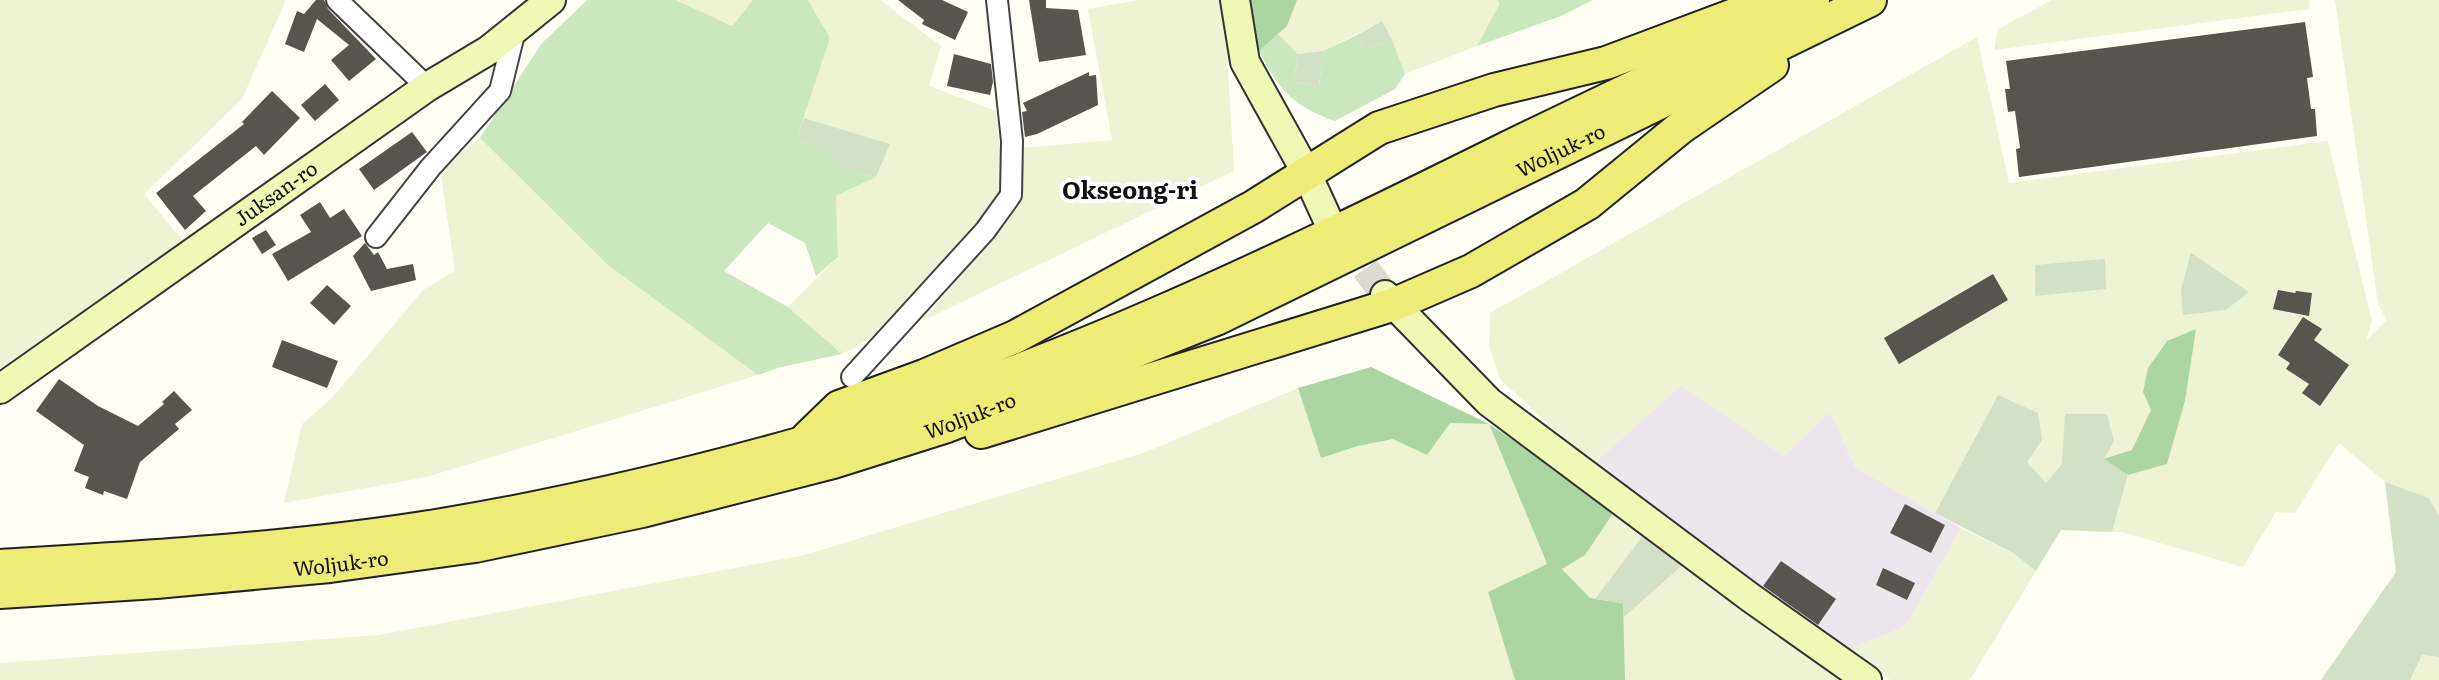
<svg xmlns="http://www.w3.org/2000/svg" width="2439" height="680" font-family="Literata,serif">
<rect width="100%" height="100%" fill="#fefef5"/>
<path fill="#eee6ed" d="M1681,385L1784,456L1830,411L1855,467L1961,528L1906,626L1848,650L1738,574L1592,465Z"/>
<path fill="#eff3d6" d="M0,0H286L242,99L144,194L184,242L0,370Z
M676,0H753L732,26Z
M808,0H880L941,46L929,86L996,111L1001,164L998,199L870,339L842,354L788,307L838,257L836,196L876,177L889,144L804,118L830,38Z
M1139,0H1224L1234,171L922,321L1021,203L1020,148L1112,140L1088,9Z
M1297,0H1498L1499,5L1477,46L1405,74L1382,21L1323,51L1298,54L1278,34L1287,26Z
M2052,0H2309L2310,9L1994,50L1998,29Z
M2335,0H2439V516L2429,498L2385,482L2339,443L2295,513L2276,512L2243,567L2122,532H2112L2128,475L2167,464L2185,401L2195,330L2143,392L2151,410L2132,451L2103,459L2062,464L2046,484L2026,462L2042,440L1998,395L1935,513L1855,467L1830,412L1784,456L1681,386L1592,465L1500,379L1489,346L1490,313L1977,37L2009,183L2328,141L2372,321L2366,341L2387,320L2378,304Z
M480,138L608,265L758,375L427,477L284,503L302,424L332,398L423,290L455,271L440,169Z
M1298,388L1321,458L1358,446L1450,423L1489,424L1547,565L1488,593L1515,680H0V663L379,635L804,555L1146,452Z
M1616,509L1647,530L1595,599L1590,598L1562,569L1585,555Z
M1961,528L2013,553L2036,571L1970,680H1890L1848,650L1906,626Z
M1686,562L1847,680H1625L1623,618Z
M2422,655L2439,657V680H2410Z"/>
<path fill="#cbe7c0" d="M587,0H676L732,26L753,0H808L830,38L797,138L837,157V168L876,177L836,196L838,257L816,276L805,243L768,223L724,271L788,307L842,354L781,367L758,375L608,265L480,138L541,44Z
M1498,0H1593L1561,16L1477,46L1499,5Z
M1278,34L1298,54L1294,82L1319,86L1323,51L1355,36L1366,49L1392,40L1405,74L1395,89L1335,121C1292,106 1279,90 1259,51Z"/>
<path fill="#acd6a1" d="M1247,0H1297L1287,26L1259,51Z
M2196,329L2185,401L2167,464L2128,475L2103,459L2132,450L2151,410L2143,392L2148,368L2167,341Z
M1371,367L1489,424L1616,509L1585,555L1562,569L1590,598L1623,603L1625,680H1515L1488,592L1547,564L1489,424L1450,423L1427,455L1393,439L1358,446L1321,458L1298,388Z"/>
<path fill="#d1e0c6" d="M1382,21L1392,40L1366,49L1355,36Z
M1323,51L1319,86L1294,82L1298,54Z
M804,118L890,144L876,177L836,168V157L797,138Z
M2191,252V253L2249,292L2226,310L2183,315L2181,290Z
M2105,259L2106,289L2035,296V265Z
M1998,395L2038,413L2042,440L2027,462L2046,483L2062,464L2065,414H2107L2114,441L2104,459L2128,475L2112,532L2061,530L2036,571L2013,553L1935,513Z
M2385,482L2429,498L2439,516V657L2422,655L2410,680H2321L2396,572Z
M1647,530L1686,562L1623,618V603L1595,599Z"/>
<path fill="#58544e" d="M316,0H324L328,9L376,59L349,81L331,60L349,45L317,19L304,52L285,44L297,11L304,14Z
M898,0H942L968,12L955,40L922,24L924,20Z
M1029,0H1046V8L1078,10L1086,55L1039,62Z
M2305,22L2313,77L2307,78L2311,109H2315L2317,136L2019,177L2016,149L2020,148L2015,111L2008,112L2005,89H2010L2006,61Z
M954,54L991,64L993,82L990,95L947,86Z
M1089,72V76L1096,75L1098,105L1037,134L1025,137L1022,112L1027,111L1023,103Z
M325,84L339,100L315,121L301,105Z
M272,91L300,118L264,155L256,146L193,196L206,211L185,230L156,193L244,124L242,122Z
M412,132L427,152L374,190L359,169Z
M320,202L330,218L344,209L362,236L288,281L272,254L311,232L300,215Z
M266,230L276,245L262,254L252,238Z
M365,243L374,255L378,252L387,269L413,264L416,280L371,291L353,256Z
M1993,274L2008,300L1899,364L1884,338Z
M327,285L351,306L334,325L310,303Z
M2278,290L2295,293L2296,291L2312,293L2309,316L2273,309Z
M2303,317L2322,329L2314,340L2349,365L2320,406L2302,393L2309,384L2286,369L2290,363L2278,355Z
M282,340L338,361L327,388L272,367Z
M59,379L98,406L138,426L164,404L162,402L174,391L192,410L175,424L179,429L140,462L127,499L104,491L103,495L85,488L89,477L74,471L84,445L36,411Z
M1905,504L1945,525L1931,553L1890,533Z
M1781,561L1836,599L1818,625L1763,586Z
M1883,568L1915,583L1907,600L1876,585Z"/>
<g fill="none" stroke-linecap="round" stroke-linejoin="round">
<path stroke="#dadad3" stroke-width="28" stroke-dasharray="28 14" stroke-linecap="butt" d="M1340,235L1385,295"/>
<g stroke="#434343" stroke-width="24">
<path id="street" d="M337,0L427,87
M376,237L430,168L500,91L515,30
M852,377L985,231L1011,195L1012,141L997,0"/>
</g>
<g stroke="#323232" stroke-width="32">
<g id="secondary">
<path d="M1235,0L1245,62L1306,172L1327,218"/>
<path d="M1385,295L1489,402L1751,598L1867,680"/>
<path id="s1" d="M0,389L427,87L489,50L551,0"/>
</g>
</g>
<g stroke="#212121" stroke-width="36">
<g id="primary">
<path d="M981,432L1395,304L1471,271L1587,204L1680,128L1772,65"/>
<path d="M807,438L839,407L924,376L1015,337L1253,207L1379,128L1494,90L1606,63L1766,3"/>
<path d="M0,566C147,557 296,549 442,525C562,505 682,477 799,444C1044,375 1273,264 1501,151C1605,100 1710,52 1813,0"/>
<path id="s2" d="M0,592L156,582L330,566L475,546L642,511L833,462L947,426L1216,319L1870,0"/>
</g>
</g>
<use href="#street" stroke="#fff" stroke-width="20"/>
<use href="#secondary" stroke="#f0f8b6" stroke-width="28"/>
<use href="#primary" stroke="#edec76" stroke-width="32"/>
</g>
<g text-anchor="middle" stroke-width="8" stroke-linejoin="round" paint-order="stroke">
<g font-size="20" fill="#101010" stroke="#fff">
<text dy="7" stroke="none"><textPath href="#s2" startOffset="1638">Woljuk-ro</textPath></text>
<text dy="7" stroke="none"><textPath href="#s1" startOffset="338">Juksan-ro</textPath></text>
<text dy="7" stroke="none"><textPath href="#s2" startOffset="990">Woljuk-ro</textPath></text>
<text dy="7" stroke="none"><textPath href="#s2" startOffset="342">Woljuk-ro</textPath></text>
</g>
<g font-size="24" font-weight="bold" fill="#101010" stroke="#fff">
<text x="1130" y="199">Okseong-ri</text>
</g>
</g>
</svg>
